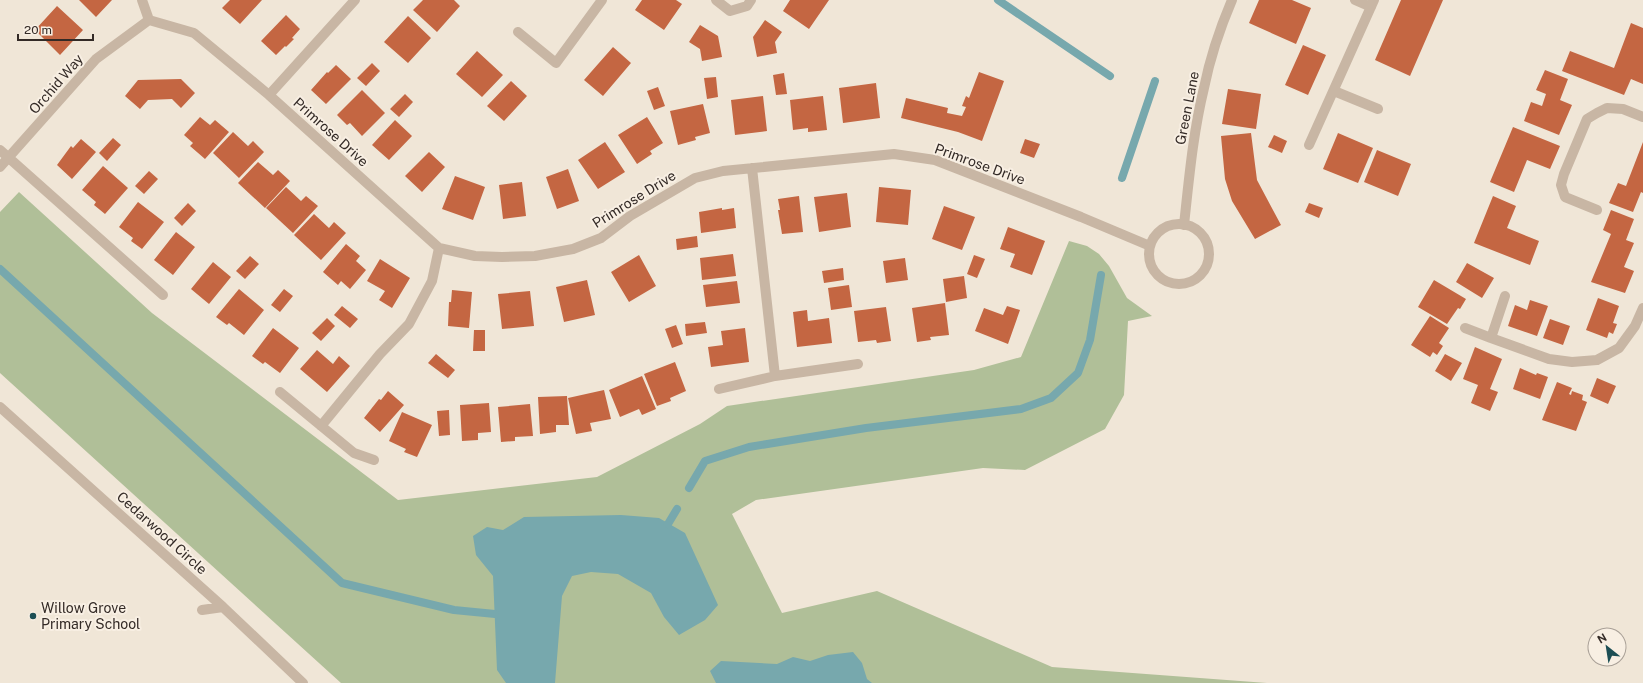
<svg xmlns="http://www.w3.org/2000/svg" width="1643" height="683" font-family="'Public Sans',sans-serif">
<rect width="100%" height="100%" fill="#f0e6d7"/>
<path fill="#b0bf98" d="M19,192L152,313L398,500L597,477L700,424L727,406L974,370L1021,357L1069,241L1087,246L1099,254L1109,266L1127,298L1152,316L1128,321L1124,395L1105,429L1025,470L983,468L756,500L732,514L782,613L877,591L1052,667L1267,683H341L0,373V212Z"/>
<path fill="#77a8ad" d="M621,515L659,518L685,533L718,605L705,620L679,635L664,617L651,593L618,574L591,572L572,576L562,596L555,683H506L497,670L493,576L476,555L473,536L487,527L503,530L524,517Z
M853,652L862,663L867,679L872,683H716L710,671L721,661L777,664L793,657L810,661L828,655Z"/>
<g fill="none" stroke-linecap="round" stroke-linejoin="round">
<path stroke="#77a8ad" stroke-width="8" d="M998,0L1110,76
M1122,178L1155,81
M0,269L342,583L454,610L495,614
M689,488L705,461L749,447L866,428L1021,409L1051,398L1078,373L1090,340L1101,275
M668,524L677,509"/>
</g>
<path fill="#c46642" d="M79,0H112L96,17Z
M230,0H262L240,24L222,8Z
M423,0H454L460,6L437,32L413,10Z
M642,0H676L682,4L664,30L635,10Z
M790,0H829L809,29L783,11Z
M1259,0H1292L1311,8L1296,44L1249,23Z
M1401,0H1443L1410,76L1375,60Z
M57,6L83,30L60,55L35,30Z
M286,15L300,29L292,38L294,39L286,47L285,46L276,55L261,41Z
M408,16L431,38L408,63L384,42Z
M765,20L782,32L775,42L777,53L757,57L753,37Z
M1631,23L1643,28V84L1631,79L1624,95L1562,71L1570,51L1614,68Z
M700,25L718,36L722,57L702,61L700,49L689,42Z
M1303,45L1326,55L1308,95L1285,85Z
M613,47L631,63L603,96L584,80Z
M477,51L503,75L482,97L456,74Z
M372,63L380,71L366,86L357,78Z
M336,65L351,79L326,104L311,90L327,72L328,73Z
M1545,70L1568,79L1560,100L1572,105L1559,135L1524,121L1531,102L1542,106L1546,94L1536,90Z
M979,72L1004,81L982,141L958,132L901,118L906,98L948,108L947,113L962,116L966,107L962,106L966,96L969,98Z
M784,73L787,94L776,95L773,75Z
M716,77L718,97L707,99L704,78Z
M181,79L195,93L181,108L172,99L148,100L140,109L125,96L138,80Z
M511,81L527,96L504,121L487,106Z
M876,83L880,118L843,123L839,88Z
M658,87L665,106L654,110L647,91Z
M1228,89L1261,94L1256,129L1222,124Z
M362,90L385,113L362,136L350,123L347,125L337,115Z
M405,94L413,102L399,117L390,109Z
M763,96L767,131L735,135L731,100Z
M823,96L827,130L808,132V128L793,130L790,100Z
M703,104L710,133L695,137L696,140L678,145L670,111Z
M200,117L210,125L215,120L229,132L205,159L190,146L193,143L184,135Z
M647,117L663,143L650,151L652,154L637,164L618,135Z
M395,120L412,136L389,160L372,145Z
M1513,127L1560,146L1550,169L1527,160L1514,192L1490,182Z
M233,132L248,146L253,141L264,152L239,178L213,153Z
M1251,133L1257,180L1281,225L1255,239L1232,201L1225,179L1221,136Z
M1338,133L1373,148L1358,183L1323,169Z
M1274,135L1287,141L1282,153L1268,147Z
M113,138L121,145L107,161L99,153Z
M81,139L96,152L72,179L57,165L71,146L73,148Z
M1025,139L1040,144L1034,158L1020,153Z
M605,142L625,172L598,189L578,160Z
M1643,142V193L1641,192L1633,212L1609,203L1618,183L1626,186Z
M1377,150L1411,164L1398,196L1364,182Z
M429,152L445,167L422,192L405,176Z
M258,162L273,175L278,170L290,181L265,208L238,183Z
M103,166L128,188L105,214L94,205L96,202L82,190Z
M568,169L579,201L557,209L546,177Z
M149,171L158,179L144,194L135,186Z
M455,176L485,187L473,220L442,209Z
M522,182L526,216L503,219L499,185Z
M286,187L301,201L306,196L318,206L293,233L266,208Z
M879,187L911,190L908,225L876,222Z
M847,193L851,227L819,232L814,197Z
M799,196L803,232L782,234L778,210H780L778,199Z
M1493,196L1516,206L1507,228L1539,241L1530,265L1474,243Z
M138,202L164,222L142,249L131,241L133,238L119,227Z
M188,203L196,211L182,226L174,218Z
M1309,203L1323,208L1319,218L1305,212Z
M944,206L975,217L962,250L932,239Z
M722,208V210L734,208L736,228L701,233L699,212Z
M1611,210L1634,219L1626,240L1634,243L1624,267L1634,271L1625,293L1591,282L1611,234L1603,230Z
M314,214L329,228L334,222L346,233L321,260L294,235Z
M1008,227L1045,241L1032,275L1010,267L1015,254L1000,249Z
M176,232L195,247L173,275L154,260Z
M697,236L698,247L677,250L676,239Z
M346,244L360,256L356,261L366,270L350,289L341,281L338,285L323,272Z
M733,254L736,276L702,280L700,258Z
M639,255L656,286L629,302L611,272Z
M974,255L985,259L977,278L967,274Z
M250,256L259,264L245,279L236,271Z
M905,258L908,280L886,283L883,261Z
M380,259L410,278L392,308L379,300L385,291L367,281Z
M213,262L231,277L209,304L191,289Z
M1467,263L1494,278L1482,298L1456,282Z
M843,268L844,280L824,283L822,271Z
M964,276L967,298L946,302L943,279Z
M587,280L595,315L564,322L556,287Z
M1434,280L1466,299L1460,309L1458,308L1447,324L1418,307Z
M737,281L740,303L706,307L703,285Z
M849,285L852,307L831,310L828,288Z
M239,289L264,310L244,335L229,323L227,325L216,317Z
M284,289L293,296L280,312L271,305Z
M452,290L472,292L469,328L448,326L449,302H451Z
M530,291L534,326L502,329L498,294Z
M1598,298L1619,306L1613,323L1617,324L1613,334L1609,332L1607,338L1586,330Z
M1530,300L1548,306L1537,336L1508,326L1515,305L1527,310Z
M945,303L949,335L930,337L931,340L917,342L912,308Z
M342,306L358,319L350,328L334,315Z
M1007,306L1020,310L1008,344L975,331L984,308L1003,315Z
M886,307L891,341L877,343L876,340L858,342L854,311Z
M807,310L808,321L829,318L832,343L797,347L793,312Z
M1430,316L1449,328L1439,343L1443,346L1437,355L1433,352L1430,357L1411,345Z
M327,318L335,326L321,341L312,333Z
M1550,319L1570,326L1563,345L1543,338Z
M705,322L707,333L686,336L685,324Z
M676,325L683,344L672,348L665,329Z
M273,328L299,348L280,373L265,362L263,364L252,356Z
M745,328L749,362L711,367L708,347L723,345L721,331Z
M474,330H485V351H473Z
M1475,347L1502,359L1490,389L1498,392L1490,411L1471,403L1478,385L1463,379Z
M317,350L333,364L339,356L350,366L327,392L300,369Z
M436,354L455,370L448,378L428,363Z
M1445,354L1462,363L1451,381L1435,371Z
M675,362L686,391L670,398L671,401L657,406L644,374Z
M1520,368L1536,375L1537,373L1548,377L1540,399L1513,389Z
M642,376L656,409L642,415L639,409L620,417L609,390Z
M1597,378L1616,386L1608,404L1590,396Z
M1557,382L1572,388L1569,394L1571,395L1572,391L1583,395L1582,400L1587,402L1576,431L1542,420Z
M604,390L611,419L590,423L592,431L576,434L568,398Z
M388,391L404,405L380,432L364,418L379,399L381,400Z
M567,396L569,425H556V432L540,434L538,397Z
M489,403L491,432L478,433V440L462,441L460,405Z
M530,404L533,436L515,437V441L501,442L498,407Z
M449,410L450,435L439,436L437,411Z
M402,412L432,425L417,457L404,452L406,449L389,441Z"/>
<g fill="none" stroke-linecap="round" stroke-linejoin="round">
<path stroke="#c8b6a4" stroke-width="10" d="M142,0L149,20L194,33L269,95L439,248L475,256L502,257L535,256L573,249L601,238L630,216L695,178L723,171L894,154L935,160L1081,217L1150,246
M716,0L730,11L747,6L751,0
M1355,0L1371,7
M518,32L556,63L602,0
M1334,91L1378,109
M269,95L355,0
M1309,145L1374,0
M0,150L163,295
M0,167L96,59L149,20
M752,168L775,376
M1597,210L1565,197L1561,185L1564,174L1587,119L1597,113L1607,108L1623,109L1643,117
M1149 254a30 30 0 1 1 60 0a30 30 0 1 1-60 0Z
M1184,225C1189,179 1193,133 1204,88C1210,58 1220,28 1232,0
M1505,296L1491,338L1549,359L1572,362L1597,360L1619,348L1635,326L1643,308
M1465,328L1491,338
M719,389L775,376L858,364
M280,392L354,453L374,460
M0,407L223,607L303,683
M321,426L380,354L409,324L432,281L439,248
M202,610L223,607"/>
</g>
<circle fill="#1c4e54" stroke="#f8efe3" stroke-width="1.5" cx="33" cy="616" r="4"/>
<g text-anchor="middle" stroke-width="4" stroke-linejoin="round" paint-order="stroke">
<g font-size="14" fill="#332a26" stroke="#f8efe3">
<text transform="translate(56 84) rotate(-49)" y="5">Orchid Way</text>
<text transform="translate(1187 108) rotate(-79)" y="5">Green Lane</text>
<text transform="translate(331 132) rotate(42)" y="5">Primrose Drive</text>
<text transform="translate(980 164) rotate(20)" y="5">Primrose Drive</text>
<text transform="translate(634 199) rotate(-32)" y="5">Primrose Drive</text>
<text transform="translate(162 533) rotate(42)" y="5">Cedarwood Circle</text>
</g>
<g font-size="14" fill="#332a26" stroke="#f8efe3" text-anchor="start">
<text x="41" y="613">Willow Grove<tspan x="41" dy="16">Primary School</tspan></text>
</g>
</g>
<g transform="translate(1607 647) rotate(330)"><circle r="19" fill="#f8efe3" stroke="#a9a097"/>
<path d="M0-3L7 15L0 10L-7 15Z" fill="#1c4e54"/>
<text y="-6" font-size="11" font-weight="bold" text-anchor="middle" fill="#332a26">N</text>
</g>
<path d="M18 34v6h75v-6" fill="none" stroke="#332a26" stroke-width="2"/>
<text x="24" y="34" font-size="12" fill="#332a26" stroke="#f8efe3" stroke-width="3" paint-order="stroke">20 m</text>
</svg>
